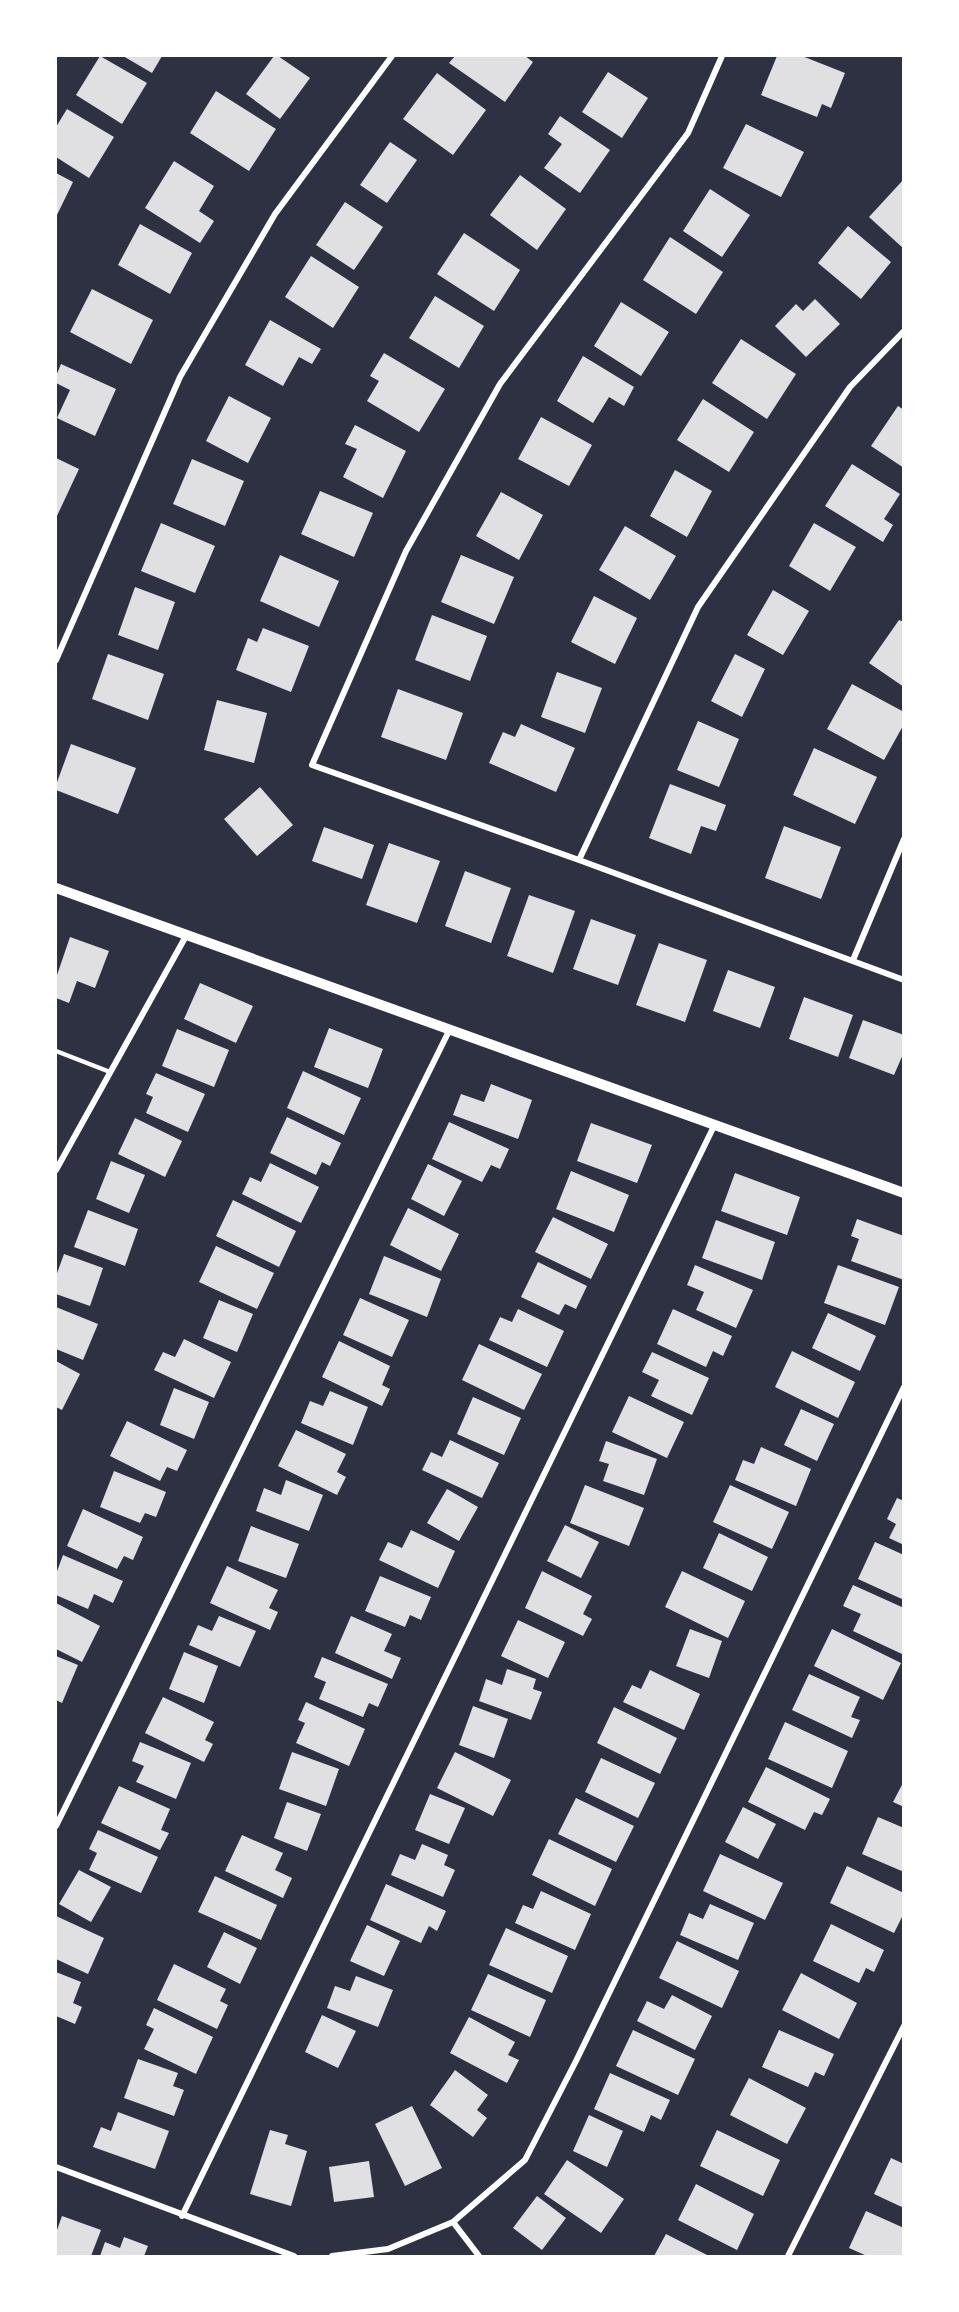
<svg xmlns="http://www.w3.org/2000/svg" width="959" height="2312" font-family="'Public Sans',sans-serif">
<rect width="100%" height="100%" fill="#2d3142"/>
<path fill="#e0e0e3" d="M100,56L147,83L122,124L76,95Z
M123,56H162L152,73Z
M274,56H278L310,78L280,119L246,94Z
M455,56H525L533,62L505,102L449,63Z
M777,56H802L845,73L831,108L822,104L817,117L761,95Z
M608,72L648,98L622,138L582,112Z
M437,73L486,110L453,155L403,119Z
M216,91L276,129L249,171L190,133Z
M67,109L114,137L89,178L56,157V127Z
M560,116L610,150L580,193L544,168L562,144L548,134Z
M746,124L804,152L781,197L723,168Z
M390,142L417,160L387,203L360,185Z
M174,161L214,186L199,211L214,221L200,243L145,208Z
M56,173L73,182L56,217Z
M520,175L566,209L537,250L490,215Z
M904,179V249L869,217Z
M710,189L750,215L722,257L683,231Z
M345,202L383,227L354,270L316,245Z
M140,224L192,253L170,294L118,265Z
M848,226L891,262L861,299L818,263Z
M464,233L520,270L494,311L437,274Z
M670,237L723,272L696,314L643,280Z
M311,256L359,287L333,328L285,297Z
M92,289L153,320L131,364L70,332Z
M435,296L484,326L459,368L409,338Z
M815,299L840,324L806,357L775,326L796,304L803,311Z
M621,302L669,332L641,376L594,346Z
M270,320L321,349L312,364L299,357L283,386L245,365Z
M741,339L796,374L767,419L712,383Z
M384,353L445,389L419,432L367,401L379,381L370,376Z
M583,356L634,387L624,406L609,397L593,423L557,401Z
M61,364L116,389L95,436L57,418L70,390L56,383V376Z
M229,396L271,418L248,463L206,441Z
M703,399L754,432L729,472L677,440Z
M898,406L904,410V468L871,446Z
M541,417L592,445L569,486L518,459Z
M355,425L406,451L383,498L343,477L357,449L345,444Z
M56,458L79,469L56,518Z
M192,459L244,481L225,526L173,504Z
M852,464L900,494L884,519L893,525L883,542L825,506Z
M675,470L712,491L687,537L650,516Z
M320,491L373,513L354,557L301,534Z
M501,492L543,515L519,560L476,536Z
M161,523L215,546L195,593L141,571Z
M814,523L856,547L830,591L789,566Z
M625,526L676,556L650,600L599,570Z
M280,555L339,581L319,627L260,601Z
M461,555L514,577L494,624L441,602Z
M135,587L175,602L158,650L118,635Z
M773,590L809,611L783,655L747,635Z
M594,596L637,618L615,664L571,642Z
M432,615L487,636L470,681L415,660Z
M899,620L904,622V687L869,663Z
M263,628L309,646L291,692L236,670L248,638L257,642Z
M108,654L164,674L148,720L92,699Z
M735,654L765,669L742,717L711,701Z
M557,672L602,688L585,733L541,717Z
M852,684L904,712V724L884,760L827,729Z
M398,689L463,713L446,760L381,737Z
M217,700L267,713L254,763L204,750Z
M698,721L739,739L719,787L677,770Z
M521,724L575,748L556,792L489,763L503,732L515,737Z
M71,744L136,768L118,814L56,790V785Z
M814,748L877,777L855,824L793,795Z
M670,784L726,805L716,831L701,826L691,854L649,838Z
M260,787L293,825L257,856L224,819Z
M784,826L841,847L821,899L765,878Z
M324,827L374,845L362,879L312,861Z
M389,843L440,861L417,923L366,905Z
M465,871L511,888L491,943L445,926Z
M529,895L575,911L553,973L507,956Z
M591,919L636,935L618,985L573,969Z
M70,937L109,951L95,988L77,981L69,1003L56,998V978Z
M659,943L707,960L685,1022L636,1005Z
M728,970L775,987L760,1028L713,1011Z
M200,983L253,1006L236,1043L184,1019Z
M804,997L853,1015L838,1057L789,1039Z
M863,1020L904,1035V1052L894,1075L849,1058Z
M329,1028L383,1049L368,1088L314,1067Z
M177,1029L229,1050L214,1087L162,1066Z
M303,1071L361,1098L344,1135L287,1108Z
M156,1073L205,1094L188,1132L146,1113L153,1097L146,1094Z
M491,1084L532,1100L518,1139L453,1115L461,1094L484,1102Z
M287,1117L341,1143L330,1166L322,1162L316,1175L270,1153Z
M135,1118L182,1141L165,1177L118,1154Z
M449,1122L509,1149L500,1169L491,1165L482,1182L432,1159Z
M591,1123L652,1145L637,1183L577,1161Z
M111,1161L145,1175L129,1213L96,1199Z
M270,1163L319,1187L301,1223L242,1194L250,1177L261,1182Z
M428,1164L462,1181L444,1216L411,1199Z
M571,1171L629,1195L614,1232L556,1209Z
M735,1173L800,1197L787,1235L721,1211Z
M233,1200L296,1231L279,1267L216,1236Z
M408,1208L459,1234L441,1271L390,1245Z
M88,1210L138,1229L125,1266L74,1247Z
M553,1217L608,1244L591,1279L535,1252Z
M857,1219L904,1236V1280L851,1261L859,1239L851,1236Z
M716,1220L775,1242L762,1280L702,1258Z
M216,1246L274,1273L257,1309L199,1282Z
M64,1254L103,1268L90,1306L56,1294V1276Z
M384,1256L441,1279L427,1317L369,1294Z
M538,1262L587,1286L576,1309L565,1304L559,1315L521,1297Z
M695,1265L753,1290L736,1328L696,1310L704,1292L687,1285Z
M838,1265L899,1287L885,1325L824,1303Z
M360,1298L409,1320L392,1357L343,1335Z
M219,1300L253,1314L237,1352L203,1338Z
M56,1307L98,1324L83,1360L56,1349Z
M518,1309L564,1331L547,1367L489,1340L500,1317L512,1322Z
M673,1309L732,1336L723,1356L713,1351L706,1367L657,1344Z
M828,1313L876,1336L860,1371L812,1348Z
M184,1339L231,1362L214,1398L154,1370L163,1352L175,1357Z
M339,1341L390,1366L382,1385L390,1389L382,1406L322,1377Z
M479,1344L542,1374L524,1410L462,1380Z
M792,1351L855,1382L838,1418L775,1387Z
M652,1352L709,1378L692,1415L651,1396L659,1380L642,1372Z
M56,1361L80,1374L62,1410L56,1407Z
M174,1388L209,1402L194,1439L160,1425Z
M330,1391L368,1407L353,1445L301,1423L310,1401L323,1406Z
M629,1396L684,1422L667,1458L612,1432Z
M473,1397L521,1418L504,1455L457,1434Z
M801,1409L834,1424L817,1461L784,1445Z
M127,1421L187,1450L177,1471L167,1467L160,1481L110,1456Z
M296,1430L346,1454L337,1472L346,1477L337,1495L278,1466Z
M450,1440L499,1463L482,1498L422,1470L431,1452L442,1457Z
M606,1441L657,1459L644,1495L603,1481L609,1464L599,1461Z
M761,1447L811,1469L796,1506L735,1480L743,1460L754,1464Z
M114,1471L166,1492L156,1517L145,1513L140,1523L100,1507Z
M286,1480L323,1495L309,1531L256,1511L264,1488L281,1495Z
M585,1485L644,1508L629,1546L570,1523Z
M730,1485L789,1512L772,1549L713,1522Z
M447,1489L478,1507L459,1541L427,1523Z
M897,1498L904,1501V1545L889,1538L896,1524L887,1519Z
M83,1509L143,1537L133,1560L124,1556L117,1569L67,1546Z
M565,1525L599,1542L581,1578L547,1561Z
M251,1526L299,1544L286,1578L238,1561Z
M411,1530L455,1551L438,1588L379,1560L388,1542L402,1548Z
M719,1533L768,1557L752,1591L703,1568Z
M875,1542L904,1555V1600L858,1579Z
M63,1555L123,1581L113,1603L94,1594L88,1609L56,1595V1574Z
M227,1566L278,1590L269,1608L278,1612L270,1630L210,1603Z
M542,1571L592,1596L583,1614L592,1619L583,1636L525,1608Z
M682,1571L745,1601L728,1638L665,1607Z
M380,1576L431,1597L421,1620L410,1615L405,1627L365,1611Z
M853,1585L904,1608L902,1654L853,1631L861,1614L843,1606Z
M56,1603L100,1626L82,1662L56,1649Z
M219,1616L256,1631L240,1667L189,1645L198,1625L212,1631Z
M351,1616L392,1634L384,1651L401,1658L392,1679L335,1653Z
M518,1620L565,1642L548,1678L501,1656Z
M690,1629L722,1641L709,1678L676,1666Z
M832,1629L901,1663L883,1700L814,1666Z
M184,1652L218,1666L204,1703L169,1689Z
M56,1656L78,1665L62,1703L56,1700Z
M322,1657L388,1684L378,1707L369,1703L363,1717L319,1699L326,1682L314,1677Z
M507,1669L536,1679L533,1689L542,1692L531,1720L479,1701L486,1679L502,1685Z
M650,1670L700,1694L684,1730L623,1702L632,1685L641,1689Z
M809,1674L860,1697L851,1717L860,1720L852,1738L792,1710Z
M163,1697L214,1722L205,1740L213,1744L204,1762L145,1733Z
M306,1702L365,1729L349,1766L296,1743L305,1723L298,1720Z
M473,1706L508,1719L494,1758L459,1745Z
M614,1707L677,1738L660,1774L597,1743Z
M785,1722L848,1751L832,1788L768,1759Z
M140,1742L191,1763L176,1799L136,1782L144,1766L132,1761Z
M292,1752L339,1769L326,1806L279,1789Z
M455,1752L511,1780L493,1816L437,1788Z
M601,1758L655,1783L638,1818L585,1792Z
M766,1767L830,1799L822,1815L814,1812L805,1830L748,1802Z
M904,1781V1807L893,1802Z
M119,1786L170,1809L161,1830L169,1833L160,1850L101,1823Z
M430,1794L465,1808L449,1844L415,1830Z
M576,1798L634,1826L616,1862L558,1834Z
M287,1802L321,1814L307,1851L274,1838Z
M743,1807L776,1824L758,1859L725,1842Z
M878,1817L904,1828V1872L862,1854Z
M98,1830L158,1857L141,1893L89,1870L97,1853L89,1849Z
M242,1835L283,1853L275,1870L292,1878L283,1898L225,1871Z
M549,1839L612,1869L595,1906L532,1875Z
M422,1844L448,1855L444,1865L455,1870L443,1897L391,1875L400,1854L415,1860Z
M720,1854L783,1883L765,1920L703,1891Z
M847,1866L904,1893V1913L894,1933L830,1903Z
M79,1870L111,1887L91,1922L59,1904Z
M215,1876L277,1905L261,1940L198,1912Z
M386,1884L446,1911L437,1931L429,1926L421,1943L370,1920Z
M541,1891L591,1914L575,1950L515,1923L523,1905L533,1909Z
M710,1904L754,1923L738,1960L680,1935L689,1913L703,1919Z
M56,1916L104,1938L88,1974L56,1959Z
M831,1924L884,1950L874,1972L866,1968L859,1983L813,1961Z
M367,1925L400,1941L384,1976L350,1961Z
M506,1928L568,1956L552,1993L489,1965Z
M224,1932L257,1948L240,1984L207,1967Z
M677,1941L739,1971L722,2008L659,1978Z
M174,1964L226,1989L220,2001L228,2005L217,2029L157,2000Z
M56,1972L81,1982L73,2003L82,2007L75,2024L56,2016Z
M801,1973L857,2003L839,2039L782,2010Z
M488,1974L546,2000L530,2037L471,2010Z
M356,1976L393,1990L378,2027L327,2008L335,1986L350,1991Z
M672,1995L712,2016L695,2050L637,2021L647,2001L664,2009Z
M154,2008L213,2037L196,2074L144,2049L154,2029L146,2025Z
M322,2015L356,2031L338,2068L305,2052Z
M469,2017L515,2042L508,2055L519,2060L507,2083L450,2053Z
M633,2030L695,2059L678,2095L616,2066Z
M779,2030L834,2054L824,2076L815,2072L808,2087L762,2067Z
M138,2059L178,2073L173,2086L184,2090L174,2116L124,2098Z
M455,2070L488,2095L477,2110L487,2118L473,2137L430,2105Z
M610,2073L670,2100L661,2120L651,2115L644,2132L594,2109Z
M749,2078L806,2108L787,2144L730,2115Z
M412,2106L442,2168L405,2186L375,2124Z
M118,2112L169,2131L155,2169L93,2147L101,2127L111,2131Z
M589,2115L623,2131L607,2167L573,2151Z
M270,2130L288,2135L285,2144L307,2151L291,2206L250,2194Z
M717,2130L780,2160L763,2196L700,2166Z
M891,2158L904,2164V2208L874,2194Z
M567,2160L624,2199L601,2233L544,2194Z
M369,2161L374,2197L334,2202L329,2167Z
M696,2184L754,2214L737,2250L678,2220Z
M537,2196L566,2218L542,2250L513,2228Z
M866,2211L904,2228V2256H867L849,2248Z
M62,2216L101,2230L91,2256H56V2233Z
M666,2234L709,2256H654Z
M124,2237L148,2246L144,2256H100L105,2242L120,2248Z"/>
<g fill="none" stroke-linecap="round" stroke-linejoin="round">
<path stroke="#fff" stroke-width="4.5" d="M56,1051L110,1072"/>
<path stroke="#fff" stroke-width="6" d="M722,56L688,133L500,384L406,551L312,765L579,860L904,980
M56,660L180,377L275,214L392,56
M579,860L698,607L850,387L904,331
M853,960L904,839
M56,1170L186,936
M56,1826L449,1031
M56,2167L294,2256
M182,2216L715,1124
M453,2222L479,2256
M332,2256L388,2249L453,2222L525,2160L576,2061L904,1387
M788,2256L904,2026"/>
<path stroke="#fff" stroke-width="10" d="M56,888L904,1193"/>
</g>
<rect width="959" height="2312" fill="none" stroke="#ffffff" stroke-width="114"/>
</svg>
